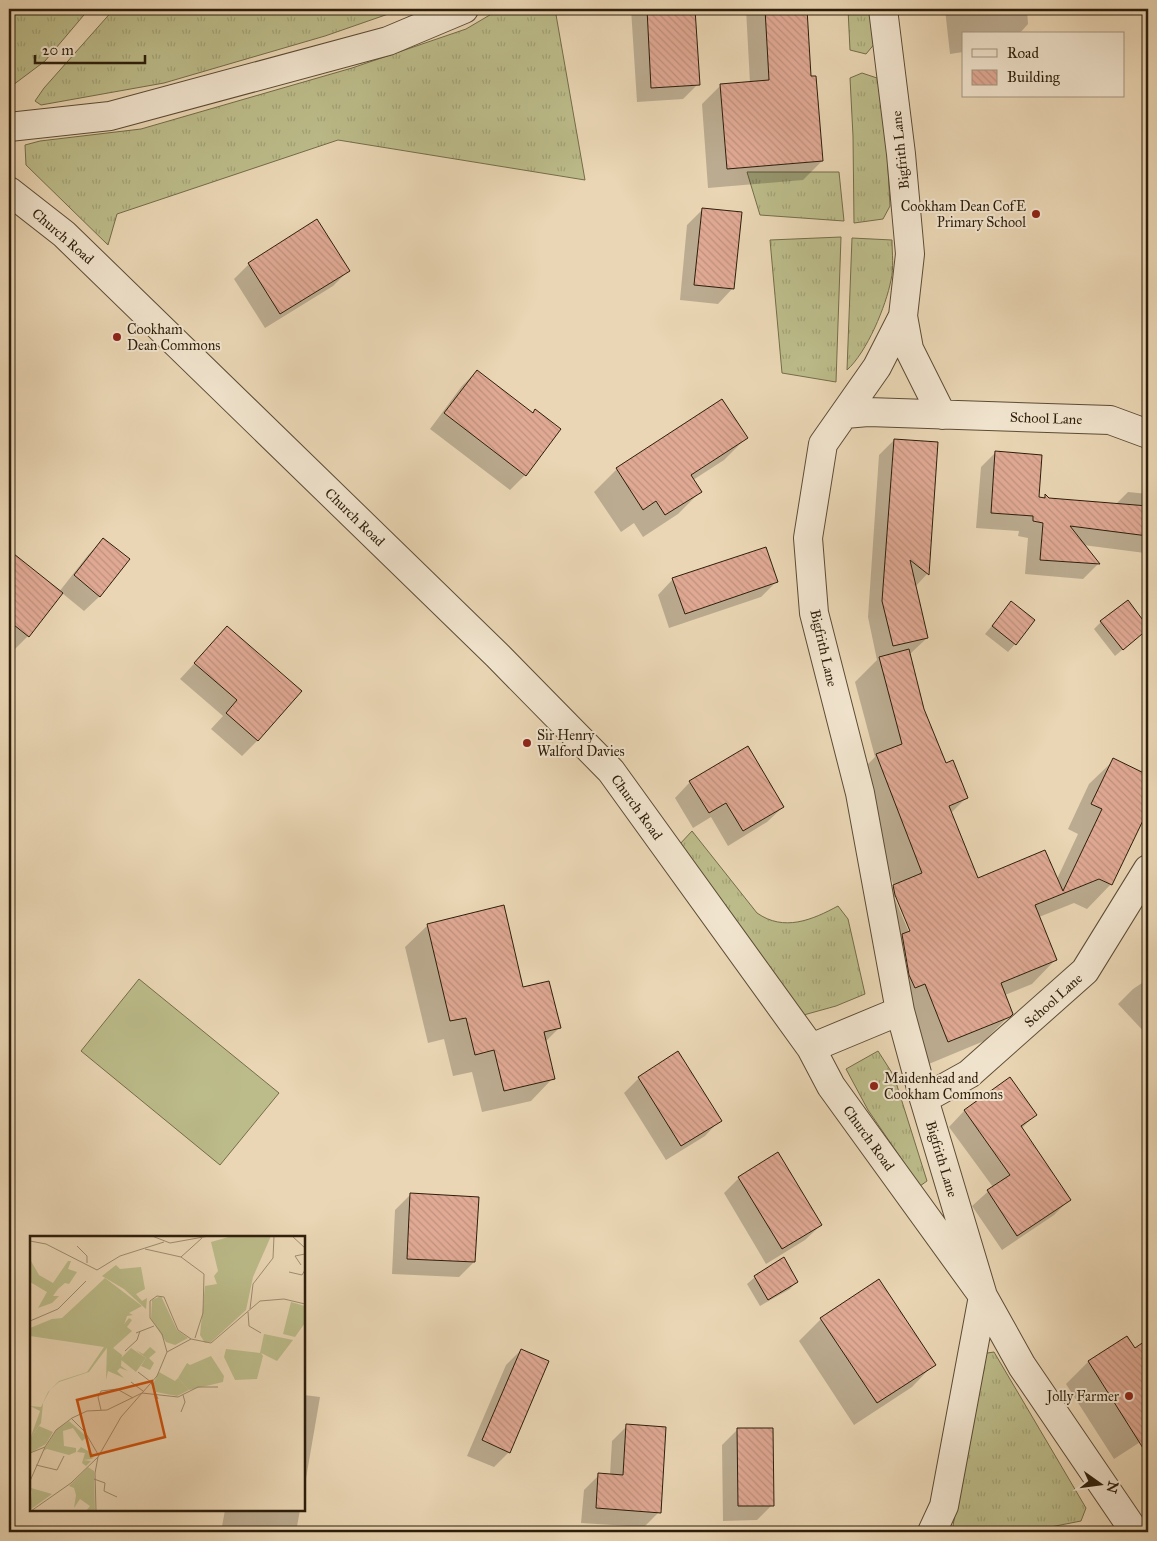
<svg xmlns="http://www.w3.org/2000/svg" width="1157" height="1541" font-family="'IM FELL Great Primer',serif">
<defs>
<pattern id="grass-tufts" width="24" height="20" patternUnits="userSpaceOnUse" patternTransform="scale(1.25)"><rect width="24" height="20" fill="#bcbc8a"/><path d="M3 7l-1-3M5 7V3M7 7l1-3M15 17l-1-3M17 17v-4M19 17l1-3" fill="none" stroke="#a2a176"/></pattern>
<pattern id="building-back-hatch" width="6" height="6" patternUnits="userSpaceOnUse" patternTransform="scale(1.25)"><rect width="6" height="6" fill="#e0a994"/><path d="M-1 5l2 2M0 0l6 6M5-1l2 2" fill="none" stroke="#c0917e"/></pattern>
</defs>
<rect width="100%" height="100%" fill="#ead6b4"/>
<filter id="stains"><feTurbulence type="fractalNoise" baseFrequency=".004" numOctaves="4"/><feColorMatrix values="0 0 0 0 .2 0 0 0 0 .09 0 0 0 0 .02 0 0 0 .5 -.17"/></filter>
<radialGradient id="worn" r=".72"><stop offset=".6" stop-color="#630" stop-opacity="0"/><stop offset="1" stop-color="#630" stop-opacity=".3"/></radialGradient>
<path fill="url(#grass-tufts)" stroke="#746d4a" d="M9,9H89L45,61L9,88Z
M114,9H392L394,12L325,36L164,83L41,105L35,101L44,88Z
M500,9H555L585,180L338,140L117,214L108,245L26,165L25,145L40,141L141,129L352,68L466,29Z
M848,9H871L876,42L866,54L850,50Z
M862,73L880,79L887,149L890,206L883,219L854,223L853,136L850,78Z
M747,172H839L844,221L760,215Z
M841,237L836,382L782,373L770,240Z
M852,238L892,240C892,253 894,268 891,280C886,306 867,352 847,370Z
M692,831L757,913C784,932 812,920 838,906L848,919L865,994L836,1006L800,1016L679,845Z
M878,1051L894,1076L927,1181L920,1186L868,1110L846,1069Z
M994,1352L1086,1508L1081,1521L1025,1532H956L953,1526L981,1354Z"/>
<path fill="#bcbc8a" stroke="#746d4a" d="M139,979L279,1093L220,1165L81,1051Z"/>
<path fill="#0003" fill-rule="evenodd" d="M631,9H694L698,84L683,99L637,102Z
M746,9H806L810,78L822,161L803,180L708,188L702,104L721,85L750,83Z
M945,9H1027L1028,24L1019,34H963V52L950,54Z
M702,210L733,288L718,304L680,300L687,225Z
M249,264L348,271L333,286L265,328L234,279Z
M477,371L525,475L510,490L430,429L462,386Z
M722,401L746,438L724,460L693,480L701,491L678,514L643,537L634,523L621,532L594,492L617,469Z
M894,440L936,443L927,574L915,587L927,638L911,653H909L923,709L945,765L967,797L951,813L977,880L1057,879L1078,834L1068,829L1089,784L1114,760L1148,777V807L1111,884L1087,909L1074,903L1039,917L1056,959L1032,984L1005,995L1012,1013L984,1041L924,1066L869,911L894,886L853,779L875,757L855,682L877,660L868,617L879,455ZM894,897H897L913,936L911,937Z
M996,452L1037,499H1042L1045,496L1048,499L1115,505L1128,492L1148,494V549L1145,553L1083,545L1098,564L1083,579L1025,574L1028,538L1018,536L1019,531L976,528L981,467Z
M103,540L100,596L84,611L62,593L28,636L9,655V552L59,592L88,555Z
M673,579L776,582L761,597L669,628L658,595Z
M1011,603L1015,644L1008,652L985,634Z
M1101,622L1148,628L1115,656L1094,629Z
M227,628L258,740L242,756L211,729L223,716L180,679Z
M690,782L783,807L767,822L728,846L711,817L693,828L675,798Z
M428,925L522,988L560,1027L545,1042L553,1078L531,1101L482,1112L472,1072L453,1076L444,1039L428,1043L405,947Z
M1148,979V1036L1118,1004L1133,989Z
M639,1078L720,1120L705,1136L666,1160L624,1093Z
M1010,1079L1035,1115L1021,1129L1069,1200L1054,1215L1002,1250L972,1206L993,1187L949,1127L964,1111Z
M739,1178L821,1225L805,1240L766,1264L724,1193Z
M410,1195L474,1262L459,1277L392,1274L395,1210Z
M755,1277L797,1281L790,1289L760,1306L747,1284Z
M821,1319L934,1364L912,1387L854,1425L799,1341Z
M1148,1341V1437L1114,1459L1066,1384L1088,1362L1135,1349Z
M521,1350L509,1452L494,1467L467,1456L506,1365Z
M304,1395L320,1397L304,1490Z
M627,1426L659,1512L644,1527L581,1523L584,1490L599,1475H610L612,1441Z
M737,1430L772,1505L757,1520L723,1521L722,1445Z
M225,1510H300L296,1532H221Z"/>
<path fill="url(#building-back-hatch)" stroke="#2d1e0b" d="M647,9H695L700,85L651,88Z
M765,9H807L811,76H816L823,161L727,169L720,84L769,80Z
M702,208L742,212L734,289L694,285Z
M317,219L350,271L280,314L248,263Z
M477,370L533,413L535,409L561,429L526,476L444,413Z
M722,399L748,438L691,475L702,492L665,515L656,501L643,510L616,468Z
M894,439L938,442L929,575L910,560L928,638L893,646L882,601Z
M995,451L1042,455L1039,497L1045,498V494L1049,498L1148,506V536L1070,526L1100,564L1040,560L1043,523L1033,521V516L991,513Z
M103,538L130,559L100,597L74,575Z
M766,547L778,582L685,614L672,578Z
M9,550L63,593L29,637L9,621Z
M1128,600L1148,627V629L1123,650L1100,621Z
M1011,601L1035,620L1016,645L992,626Z
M227,626L302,691L258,741L226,713L237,700L194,663Z
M909,649L924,709L946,763L953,760L968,798L949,806L978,878L1045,850L1063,891L1102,809L1091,804L1113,758L1148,775V810L1112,885L1099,879L1035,905L1057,960L1001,983L1013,1014L1010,1017L948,1042L925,984L915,988L909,975L902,934L910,931L895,895L893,885L922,873L876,754L902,744L879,657Z
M748,746L784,807L743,831L726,803L709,813L689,781Z
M504,905L523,987L549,981L561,1028L544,1032L555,1079L504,1091L494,1050L475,1055L466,1018L450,1021L427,924Z
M678,1051L722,1121L681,1146L638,1077Z
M1010,1077L1037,1115L1021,1126L1071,1200L1017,1236L987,1190L1010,1175L964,1110Z
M778,1152L822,1225L782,1249L738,1177Z
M410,1193L479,1197L475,1262L407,1259Z
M784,1257L798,1282L768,1300L754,1276Z
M879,1279L936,1365L877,1403L820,1318Z
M1127,1336L1135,1348L1148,1339V1456L1088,1361Z
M521,1349L549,1361L510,1453L482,1440Z
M626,1424L666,1427L661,1513L596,1508L598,1473L623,1475Z
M737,1428H773L774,1506H738Z"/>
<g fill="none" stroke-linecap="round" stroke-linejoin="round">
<g stroke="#5c4c35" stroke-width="30">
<path id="street" d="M883,9L901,154L910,254L903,316L877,367L823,444L808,538L814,613L860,793L900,1011L924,1099L983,1296L944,1506L932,1532
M9,127L110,116L388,41L464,9
M9,191L64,234L497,655L611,771L811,1048L831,1086L983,1296L1022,1366L1135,1532
M903,316L909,349L942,415
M845,414L868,412L1110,420L1148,434
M811,1048L900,1011
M924,1099L969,1074L1085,971L1148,869"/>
</g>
<use href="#street" stroke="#f1e4ce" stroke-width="28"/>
</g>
<g fill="#8f2418" stroke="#f1e4ce" stroke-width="2">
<circle cx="1036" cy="214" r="5"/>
<circle cx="117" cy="337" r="5"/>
<circle cx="527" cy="743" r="5"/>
<circle cx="874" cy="1086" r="5"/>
<circle cx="1129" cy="1396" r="5"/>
</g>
<g text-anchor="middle" stroke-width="4" stroke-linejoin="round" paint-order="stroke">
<g font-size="14" fill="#2d1e0b" stroke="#f1e4ce">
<text transform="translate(900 150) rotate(-96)" y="5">Bigfrith Lane</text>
<text transform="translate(63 236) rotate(41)" y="5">Church Road</text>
<text transform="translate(1046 418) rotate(2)" y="5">School Lane</text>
<text transform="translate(355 517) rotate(44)" y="5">Church Road</text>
<text transform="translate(824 648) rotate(77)" y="5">Bigfrith Lane</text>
<text transform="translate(637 807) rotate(54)" y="5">Church Road</text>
<text transform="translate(1053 1000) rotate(-42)" y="5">School Lane</text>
<text transform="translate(869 1138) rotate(54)" y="5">Church Road</text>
<text transform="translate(942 1159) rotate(73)" y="5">Bigfrith Lane</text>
</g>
<g font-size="14" fill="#2d1e0b" stroke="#f1e4ce" text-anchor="start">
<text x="1026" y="211" text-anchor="end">Cookham Dean CofE<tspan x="1026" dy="16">Primary School</tspan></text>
<text x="127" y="334">Cookham<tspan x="127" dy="16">Dean Commons</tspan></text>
<text x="537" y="740">Sir Henry<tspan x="537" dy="16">Walford Davies</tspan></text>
<text x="884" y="1083">Maidenhead and<tspan x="884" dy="16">Cookham Commons</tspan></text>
<text x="1119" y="1401" text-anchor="end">Jolly Farmer</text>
</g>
</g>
<g transform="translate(30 1236)">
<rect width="275" height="275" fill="#ead6b4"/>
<path d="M202,0H241L223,41L216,74L181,106L175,107L170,99L175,50L187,48L184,40L188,35L181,6ZM1,25L9,39L23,47L38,25H41L38,33L47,36L39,48L35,47L28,53L23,60H29L22,67L8,72L17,56L0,46ZM75,42L112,70L99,77L103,79L97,80L94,89L59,136L29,146L20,154L13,167L11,187L0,203L10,175L0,170L11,171L18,156L29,145L57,136L74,111L0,100V92L22,83L32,82ZM131,60L147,94L158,102L145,109L136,106L121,83L122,64ZM261,66L275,70V87L265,101L253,98ZM234,98L263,104L247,125L231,117L233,120L227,143L205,144L194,121L196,113L230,117ZM101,112L116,122L106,136L90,123ZM181,120L194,140L193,146L159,154L148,142L157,127L160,129ZM51,211L65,219L62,223L53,224L61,225L56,230L52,227L55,217L47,216ZM1,252L22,258L0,274L2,256Z" fill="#bcbc8a"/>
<path d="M86,29L90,33L111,31L115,53L106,58L112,65L117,62L116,73L94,53L72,40ZM99,82L102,84L97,91L102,95L83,112L92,119L91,130L98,135L90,132L87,135L94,142L78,135L76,144L77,109ZM120,111L126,116L119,122L124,127L120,134L111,130L116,122L106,114L113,118ZM39,185L57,201L52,205L43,192L33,195L34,210L46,212V216L39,219L17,213L13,215L27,193ZM9,190L23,196L16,208L0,217V203ZM58,231L64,235L65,275H56L60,270L50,263L44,272L46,259L44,252L39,250Z" fill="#bcbc8a"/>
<path d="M129,136L145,145L148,142L159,154L147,160L126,156L123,148Z" fill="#bcbc8a"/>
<path fill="none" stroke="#9e8c70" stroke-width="1" d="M122,0L140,7L179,0M262,0L275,12M0,5L16,8L67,34L90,20L134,6M47,10L57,20V27M115,13L151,21L172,2M151,21L174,38L173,77L165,102M271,29L265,20L275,18M259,36L272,39L275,34M220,73L223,48L243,22L244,0M218,76L219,90L231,97M0,85L28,73L56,45M106,97L124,90M95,115L107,104L110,95M137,116L161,103L181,107L230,65L254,63L275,68M137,116L132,98L120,82V65L127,60L134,61L148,94L161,103M108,136L121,146L128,163M101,146L113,155M71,174L68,161L71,155L87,153L103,162M151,176L155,166L153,159M41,182L55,196L69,220M0,217L15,211L26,194L42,182L57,175L77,174L112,157L148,161L168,151H188M6,229L27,234L34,220M64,243L75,247L74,255L87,261M0,245L15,211M1,275L41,247L68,221L91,181L127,140L137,116M66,275L65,237L68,221"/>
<path fill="#cc500c" fill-opacity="0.15" stroke="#cc500c" stroke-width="2.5" d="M122,145L135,201L61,220L47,164Z"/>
<rect width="275" height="275" fill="none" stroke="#2d1e0b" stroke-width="2.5"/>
</g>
<rect width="1157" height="1541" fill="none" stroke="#ead6b4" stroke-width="30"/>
<rect x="10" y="10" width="1137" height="1521" fill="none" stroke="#2d1e0b" stroke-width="2.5"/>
<rect x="15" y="15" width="1127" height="1511" fill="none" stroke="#2d1e0b"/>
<rect x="962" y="32" width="162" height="65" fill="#f1e4ce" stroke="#a39580"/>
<rect x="972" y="49" width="25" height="8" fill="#f1e4ce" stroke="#a39580"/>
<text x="1007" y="58" font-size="15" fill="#2d1e0b">Road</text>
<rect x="972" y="70" width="25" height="15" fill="url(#building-back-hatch)" stroke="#a39580"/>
<text x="1007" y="82" font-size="15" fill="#2d1e0b">Building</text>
<g transform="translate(1100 1484) rotate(104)" stroke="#f1e4ce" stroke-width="4" paint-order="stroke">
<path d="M0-4L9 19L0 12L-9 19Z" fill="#2d1e0b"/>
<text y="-8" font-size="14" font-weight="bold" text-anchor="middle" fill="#2d1e0b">N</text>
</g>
<path d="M35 55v8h110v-8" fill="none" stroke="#2d1e0b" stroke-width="2.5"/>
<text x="42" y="55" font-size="15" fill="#2d1e0b" stroke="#f1e4ce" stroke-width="4" paint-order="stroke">20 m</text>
<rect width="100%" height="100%" filter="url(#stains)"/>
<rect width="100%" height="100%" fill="url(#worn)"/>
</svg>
